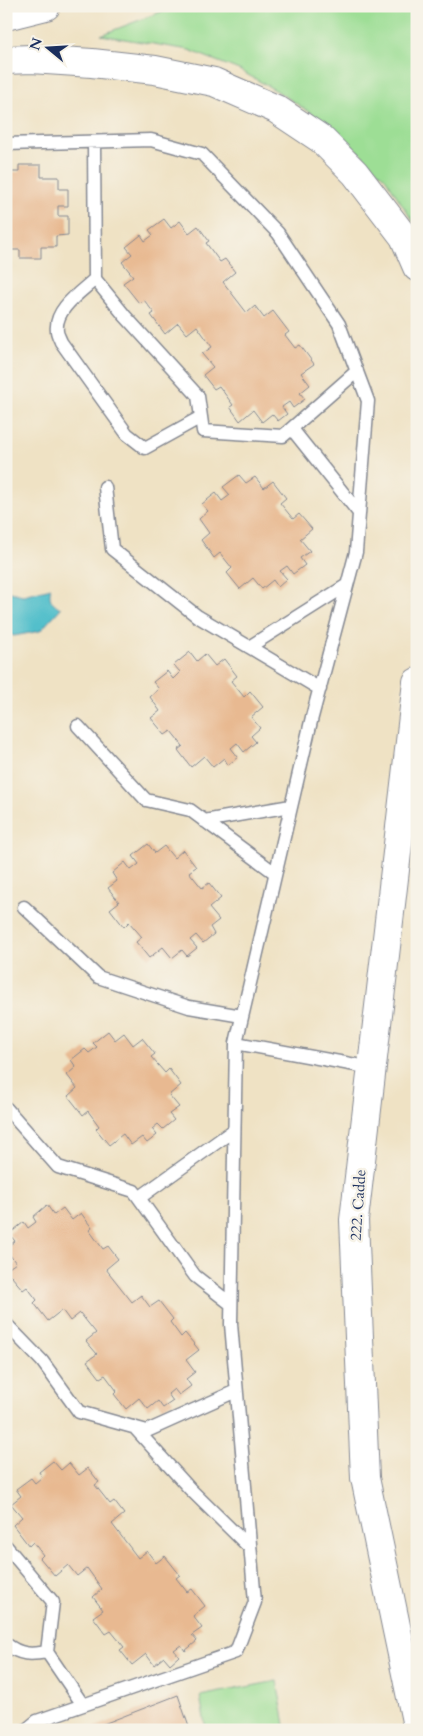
<svg xmlns="http://www.w3.org/2000/svg" width="423" height="1736" font-family="Cardo,serif">
<rect width="100%" height="100%" fill="#f7f3e8"/>
<filter id="ink" filterUnits="userSpaceOnUse"><feTurbulence type="fractalNoise" baseFrequency=".02" numOctaves="2"/><feDisplacementMap in="SourceGraphic" scale="10" xChannelSelector="R" yChannelSelector="G"/><feConvolveMatrix kernelMatrix="1 2 1 2 8 2 1 2 1" color-interpolation-filters="sRGB"/></filter>
<filter id="wash" filterUnits="userSpaceOnUse"><feTurbulence type="fractalNoise" baseFrequency=".0096" numOctaves="4" result="noise"/><feDisplacementMap in="SourceGraphic" scale="20" xChannelSelector="R" yChannelSelector="G"/><feGaussianBlur stdDeviation="1.12" result="paint"/><feColorMatrix in="noise" values="0 0 0 0 0 0 0 0 0 0 0 0 0 0 0 0 0 1.4 0 .05"/><feComposite in="paint" operator="in"/></filter>
<g filter="url(#wash)">
<rect width="100%" height="100%" fill="#efe2c4"/>
<path fill="#9dde95" stroke="#5c867a" d="M176,6H417V228L386,179L354,147L314,115L277,91L239,70L189,50L101,35Z
M277,1681L286,1730H206L200,1696Z"/>
<path fill="#52bfcb" stroke="#367794" d="M51,588C48,597 51,605 61,608L40,631L14,636L6,633V591L23,595Z"/>
<g id="blocks">
<path fill="#e8b991" d="M19,165H41V177H59V189H68V206H58V216H68V235L56,236V247H41V258H20V250H6V172H19Z
M164,219L171,228L180,221L189,233L198,226L209,241L206,243L220,262L225,259L235,272L223,282L247,313L255,306L264,318L273,311L289,332L285,335L295,348L300,345L314,364L301,373L310,385L300,393L305,399L293,408L289,402L282,407L287,414L278,421L272,414L262,422L253,410L240,421L230,407L233,405L219,386L214,389L203,375L213,367L202,354L212,347L197,326L187,334L178,323L165,334L151,315L154,313L144,300L139,303L123,283L133,276L122,262L132,254L126,247L141,235L145,241L153,235L149,230Z
M239,475L246,483L255,477L264,488L273,481L286,498L280,503L293,519L299,514L312,529L300,539L310,551L300,558L305,565L293,574L287,566L280,571L287,579L278,587L273,580L262,589L253,578L240,589L227,573L232,568L220,553L214,558L201,540L209,533L199,519L208,511L202,504L216,493L222,501L230,495L223,487Z
M190,652L197,661L205,654L215,666L224,659L237,676L231,681L244,697L250,691L263,707L251,717L260,728L251,736L256,742L244,752L237,743L231,748L238,757L228,765L224,758L213,767L204,756L191,767L178,750L183,746L171,731L165,735L151,718L160,711L150,697L159,689L153,682L167,671L173,679L180,672L174,665Z
M148,844L155,853L164,846L174,858L183,850L196,867L189,872L202,888L209,883L221,898L209,908L219,920L210,927L214,934L203,943L196,935L190,940L197,948L187,956L182,950L172,958L163,947L149,958L136,942L142,937L129,922L124,927L110,909L119,902L108,888L117,881L112,873L125,862L131,870L139,864L133,856Z
M108,1031L115,1040L124,1033L133,1045L142,1038L155,1054L151,1057L165,1073L169,1069L181,1085L169,1095L179,1107L169,1114L174,1120L163,1129L158,1124L152,1129L157,1135L147,1143L142,1137L131,1145L123,1134L109,1145L96,1129L99,1126L88,1111L83,1115L68,1096L77,1088L67,1075L76,1067L71,1060L85,1049L89,1053L97,1047L93,1043Z
M47,1205L54,1215L63,1208L72,1220L81,1213L92,1228L89,1230L103,1249L108,1246L118,1259L106,1269L132,1302L141,1295L150,1307L159,1301L173,1319L170,1322L181,1337L185,1333L199,1350L186,1360L195,1372L186,1379L191,1386L179,1395L174,1389L168,1394L173,1401L163,1408L158,1401L148,1409L139,1398L126,1409L114,1394L117,1391L105,1375L100,1378L87,1361L97,1354L86,1341L96,1333L80,1313L70,1321L62,1310L48,1321L34,1303L37,1300L27,1287L23,1290L6,1270L16,1263L6,1250V1248L15,1241L9,1234L24,1222L28,1228L36,1222L33,1217Z
M53,1461L61,1470L69,1463L79,1475L88,1468L99,1482L95,1485L110,1504L114,1501L124,1514L112,1524L138,1558L147,1551L156,1563L165,1556L180,1575L176,1578L187,1592L192,1589L205,1606L193,1616L202,1628L192,1635L197,1641L185,1651L181,1645L174,1650L179,1656L170,1664L164,1657L154,1665L146,1654L132,1665L120,1650L124,1647L111,1631L106,1634L93,1617L103,1610L93,1597L102,1589L87,1568L77,1576L68,1565L55,1576L40,1558L43,1555L33,1542L29,1546L13,1525L22,1517L11,1504L21,1496L16,1489L31,1478L35,1483L42,1477L39,1472Z
M178,1695L190,1730H88Z"/>
</g>
</g>
<g filter="url(#ink)">
<use href="#blocks" fill-opacity="0" stroke="#858891" stroke-width="1"/>
<g fill="none" stroke-linecap="round" stroke-linejoin="round">
<g stroke="#858891" stroke-width="15">
<path id="lane" d="M94,142L95,279L125,316L198,396L203,431L283,436L357,371
M6,144L151,140L202,154L278,233L339,324L368,401L356,552L312,717L236,1043L231,1324L255,1602L236,1652L37,1721L26,1730
M95,279C81,292 54,309 57,331C57,334 60,339 61,342L127,434L145,448L201,417
M292,429L359,513
M105,487L112,549L197,616L320,689
M249,647L347,585
M78,726L146,800L190,810L275,873
M204,821L291,806
M24,907L98,977L189,1007L242,1016
M236,1043L372,1068
M6,1108L58,1167L134,1191L195,1276L231,1304
M139,1198L234,1130
M6,1324L42,1361L79,1412L147,1431L236,1391
M134,1427L190,1489L250,1548
M6,1546L53,1602L47,1652L83,1705
M6,1644C20,1655 30,1655 47,1652"/>
</g>
<g stroke="#858891" stroke-width="30">
<path id="primary" d="M6,16L46,6
M6,60L31,59L92,63L155,70L214,82L276,109L321,139L355,173L404,237L417,267
M417,682L354,1220L365,1478L417,1726"/>
</g>
<use href="#lane" stroke="#fff" stroke-width="12"/>
<use href="#primary" stroke="#fff" stroke-width="28"/>
</g>
</g>
<g text-anchor="middle" stroke-width="5" stroke-linejoin="round" paint-order="stroke">
<g font-size="15" fill="#1b2f5e" stroke="#f7f3e8">
<text transform="translate(358 1205) rotate(-86)" y="5">222. Cadde</text>
</g>
</g>
<rect width="423" height="1736" fill="none" stroke="#f7f3e8" stroke-width="25"/>
<g transform="translate(48 48) rotate(288)" stroke="#f7f3e8" stroke-width="4" paint-order="stroke">
<path d="M0-4L9 19L0 12L-9 19Z" fill="#1b2f5e"/>
<text y="-8" font-size="14" font-weight="bold" text-anchor="middle" fill="#1b2f5e">N</text>
</g>
</svg>
